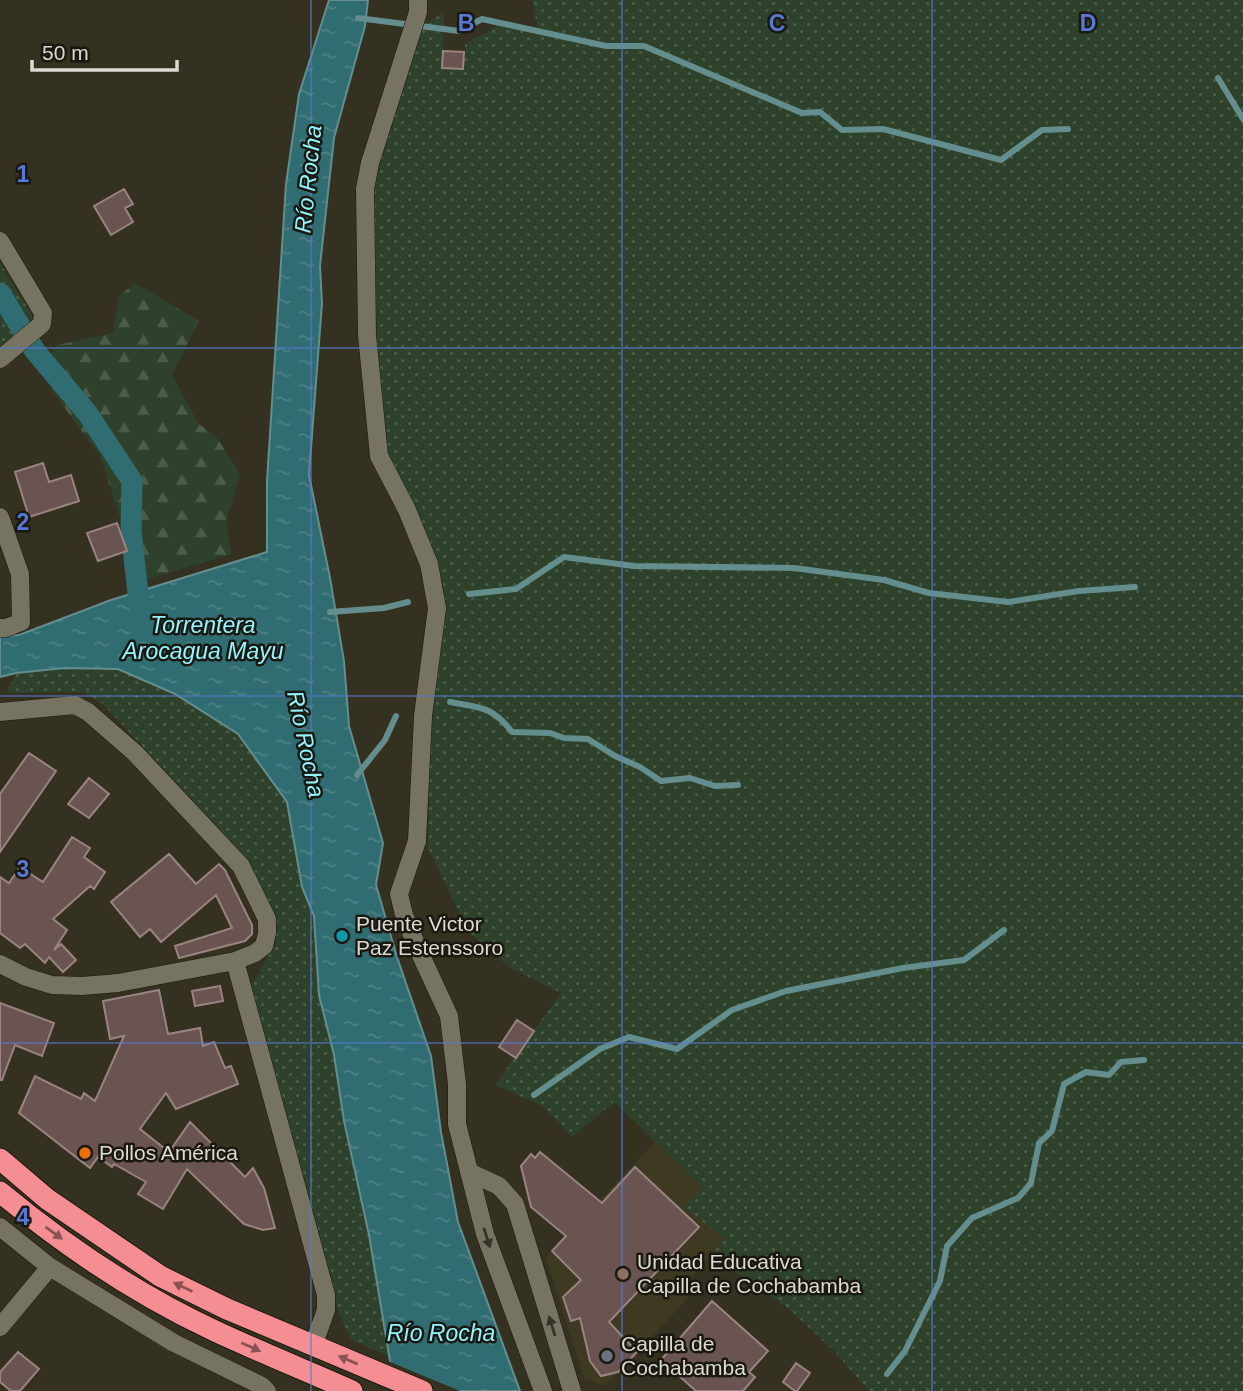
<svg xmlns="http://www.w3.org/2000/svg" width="1243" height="1391" font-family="Arial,sans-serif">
<defs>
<pattern id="grass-dots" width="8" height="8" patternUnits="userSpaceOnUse" patternTransform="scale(1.75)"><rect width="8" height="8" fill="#2d412b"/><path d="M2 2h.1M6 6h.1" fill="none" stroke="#4b5c49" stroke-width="1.8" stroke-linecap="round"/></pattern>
<pattern id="forest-firs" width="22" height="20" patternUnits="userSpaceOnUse" patternTransform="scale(1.75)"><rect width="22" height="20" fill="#2d412b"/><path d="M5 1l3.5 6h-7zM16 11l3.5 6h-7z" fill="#4b5c49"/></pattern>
<pattern id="water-ripples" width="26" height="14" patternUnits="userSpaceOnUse" patternTransform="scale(1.75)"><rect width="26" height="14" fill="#306d72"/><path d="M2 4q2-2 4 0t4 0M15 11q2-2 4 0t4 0" fill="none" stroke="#4e8185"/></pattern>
</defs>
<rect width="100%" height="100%" fill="#343120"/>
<path fill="#3e3921" d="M656,1141L703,1186L725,1239L681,1290L688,1298L605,1386L584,1379L546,1258Z"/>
<path fill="url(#grass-dots)" d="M532,0H1243V1391H869L834,1351L789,1309L711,1255L725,1238L686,1210L685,1205L702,1186L614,1102L572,1137L543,1106L495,1085L561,993L510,968L468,931L428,848L430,747L439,648L436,561L425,531L388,457L373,334L372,180L420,28L444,12L442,68L462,69L465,44L503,23L538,30Z
M0,263L32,315L31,325L0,347Z
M65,668L118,669L175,694L238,734L287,802L302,887L314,916L319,995L334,1055L390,1356L351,1340L338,1311L251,998L252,984L276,943L277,917L241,852L103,704L83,692L6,693L16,673Z"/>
<path fill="url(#forest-firs)" d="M135,283L199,321L172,375L198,423L218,439L240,475L226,522L231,554L141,581L100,456L51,389L48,358L57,345L113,333L119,296Z"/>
<path fill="url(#water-ripples)" stroke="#648e8e" stroke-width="2" d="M329,0H368L365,26L334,138L320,266L322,303L309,475L330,578L344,661L349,726L383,843L376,885L397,957L431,1056L441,1132L458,1222L520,1391H395L369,1235L344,1121L334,1055L319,995L314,916L302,887L287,802L238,734L175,694L118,669L65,668L16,673L0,677V636L19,635L111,600L267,552V481L286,184L299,94Z"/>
<path fill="#343120" d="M388,1361L460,1391H392Z"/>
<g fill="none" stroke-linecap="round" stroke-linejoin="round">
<path stroke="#648e8e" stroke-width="6" d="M358,18L459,31L482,19L606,46H644L802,113L820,112L842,130L883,129L1001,160L1042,130L1068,129
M1218,78L1243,119
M469,594L516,589L564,557L634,566L794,568L884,580L929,593L1008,602L1079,591L1135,587
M330,612L384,608L408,602
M450,702C481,708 492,706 512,732L550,733L564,738L588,739L615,756L640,767L661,781L690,778L715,786L738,785
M357,775L385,740L396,716
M534,1095L600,1049L629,1037L677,1049L732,1010L786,991L903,968L964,960L1004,930
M887,1374L905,1351L940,1281L947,1246L972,1218L1018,1198L1031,1183L1039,1143L1052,1131L1064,1084L1086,1072L1109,1075L1121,1062L1144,1060"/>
<path stroke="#306d72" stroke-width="21" d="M0,293L35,351L88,414L132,481L131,531L141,620"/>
</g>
<path fill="#695452" stroke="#9a8381" stroke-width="2" d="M443,51L464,52L463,69L442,68Z
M124,189L133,204L125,208L133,222L111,235L94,206Z
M43,463L49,482L71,475L79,501L29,517L15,472Z
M117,523L127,551L98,561L87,533Z
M29,753L56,771L0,852V794Z
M89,778L109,794L89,818L68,804Z
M72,837L90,848L84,857L105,872L94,889L90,886L53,919L67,930L54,950L61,944L76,960L63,972L49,957L45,963L25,944L20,948L0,933V877L9,883L20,867L43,882Z
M169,854L196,884L219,864L225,870L252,925V934L245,941L179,958L175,946L232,928L216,895L161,942L150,929L140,937L111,902Z
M220,986L223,1001L195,1006L192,991Z
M159,990L168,1034L200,1028L203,1046L214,1042L225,1068L231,1066L238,1084L176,1109L166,1093L140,1129L169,1152L190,1122L245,1177L253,1168L264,1188L275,1228L263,1230L244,1224L187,1169L163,1209L138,1194L146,1182L114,1164L112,1167L98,1157L90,1168L19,1113L35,1076L81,1099L84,1093L95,1101L124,1036L110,1039L103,1001Z
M0,1003L54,1023L42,1056L15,1045L2,1080H0Z
M517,1020L534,1031L516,1058L499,1047Z
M540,1152L602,1203L635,1167L699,1227L609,1322L637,1352L618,1372L601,1376L590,1361L580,1318L571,1321L563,1297L581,1280L552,1251L566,1236L531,1207L521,1166L531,1154L535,1158Z
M712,1301L768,1351L749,1372L755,1377L743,1391H696L661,1360Z
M18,1352L39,1369L20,1391H11L0,1382V1372Z
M796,1363L810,1373L797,1391H795L783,1382Z"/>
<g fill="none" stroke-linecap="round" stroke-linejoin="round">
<g stroke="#1c1809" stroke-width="19">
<path id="minor" d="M418,0V12L370,163L365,189L367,335L379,456L407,510L429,564L437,608L423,716L417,841L399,894L404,915L418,949L449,1016L457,1084V1124L485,1234L543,1391
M0,241L43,313L42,324L0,359
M0,517L20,574L21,622L6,628H0
M0,712L75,705L88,712L135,753L241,866L267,919V933L264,946L255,953L235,961L118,983L82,986L52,985L26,977L0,964
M235,961L326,1295V1310L313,1346
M469,1172L499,1186L515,1204L572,1391
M0,1227L50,1267L174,1343L262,1386L267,1391
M0,1327L50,1267"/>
</g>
<g stroke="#1c1809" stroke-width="23">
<path id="highway" d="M0,1159L47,1199L160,1276L227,1309L422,1391
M0,1192C65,1246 138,1295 215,1331C260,1352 307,1371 352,1391"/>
</g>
<use href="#minor" stroke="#767360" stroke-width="18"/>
<use href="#highway" stroke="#f58e93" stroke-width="21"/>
</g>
<defs><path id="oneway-solid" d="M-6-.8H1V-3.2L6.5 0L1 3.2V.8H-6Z" transform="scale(1.75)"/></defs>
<g fill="#885352">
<use href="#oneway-solid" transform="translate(54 1233) rotate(36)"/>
<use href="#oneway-solid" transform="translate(183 1287) rotate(-154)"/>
<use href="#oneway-solid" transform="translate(251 1347) rotate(24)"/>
<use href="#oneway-solid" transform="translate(348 1360) rotate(-157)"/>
</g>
<g fill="#363329">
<use href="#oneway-solid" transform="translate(487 1238) rotate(72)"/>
<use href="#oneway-solid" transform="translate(552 1326) rotate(-107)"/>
</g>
<path fill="none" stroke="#5778d6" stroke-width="2" stroke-opacity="0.55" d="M311,0V1391M622,0V1391M932,0V1391M0,348H1243M0,696H1243M0,1043H1243"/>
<circle fill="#0f9aa8" stroke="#1a1811" stroke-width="2.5" cx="342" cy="936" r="7"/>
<circle fill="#e8710a" stroke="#1a1811" stroke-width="2.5" cx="85" cy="1153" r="7"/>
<circle fill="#8d6e63" stroke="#1a1811" stroke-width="2.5" cx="623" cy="1274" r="7"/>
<circle fill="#6b7280" stroke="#1a1811" stroke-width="2.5" cx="607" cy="1356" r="7"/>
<g text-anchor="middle" stroke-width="5" stroke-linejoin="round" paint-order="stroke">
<g font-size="21" fill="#dddbd1" stroke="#1a1811" text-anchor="start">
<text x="356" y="931">Puente Victor<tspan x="356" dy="24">Paz Estenssoro</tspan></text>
<text x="99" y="1160">Pollos América</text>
<text x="637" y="1269">Unidad Educativa<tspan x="637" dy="24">Capilla de Cochabamba</tspan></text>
<text x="621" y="1351">Capilla de<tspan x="621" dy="24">Cochabamba</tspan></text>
</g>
<g font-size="23" font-style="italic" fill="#92f5fd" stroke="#1a1811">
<text transform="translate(308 179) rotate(-84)" y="8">Río Rocha</text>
<text x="203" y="633">Torrentera<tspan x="203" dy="26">Arocagua Mayu</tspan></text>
<text transform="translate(306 744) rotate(78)" y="8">Río Rocha</text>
<text x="441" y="1341">Río Rocha</text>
</g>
</g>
<g font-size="23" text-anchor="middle" font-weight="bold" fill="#5778d6" stroke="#1a1811" stroke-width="5" stroke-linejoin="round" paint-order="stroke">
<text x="466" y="31">B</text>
<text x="777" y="31">C</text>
<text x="1088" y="31">D</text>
<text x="23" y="182">1</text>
<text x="23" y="530">2</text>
<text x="23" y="877">3</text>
<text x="23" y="1225">4</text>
</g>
<path d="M32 60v10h145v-10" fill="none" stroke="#dddbd1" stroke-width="3.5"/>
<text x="42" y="60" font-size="21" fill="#dddbd1" stroke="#1a1811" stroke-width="5" paint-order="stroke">50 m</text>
</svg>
